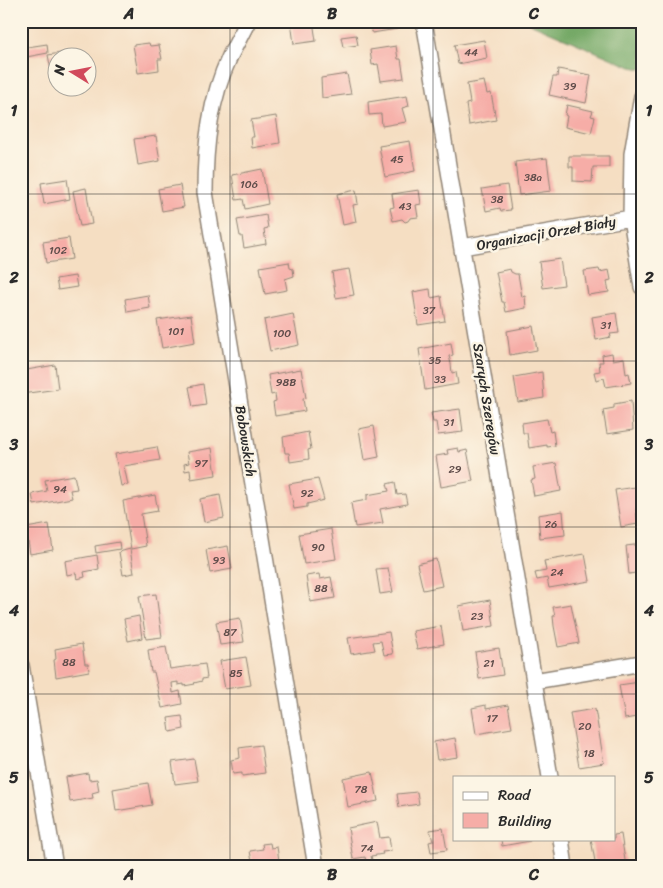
<svg xmlns="http://www.w3.org/2000/svg" width="663" height="888" font-family="Sriracha,sans-serif">
<rect width="100%" height="100%" fill="#fcf5e5"/>
<filter id="ink" filterUnits="userSpaceOnUse"><feTurbulence type="fractalNoise" baseFrequency=".02" numOctaves="2"/><feDisplacementMap in="SourceGraphic" scale="10" xChannelSelector="R" yChannelSelector="G"/><feConvolveMatrix kernelMatrix="1 2 1 2 8 2 1 2 1" color-interpolation-filters="sRGB"/></filter>
<filter id="wash" filterUnits="userSpaceOnUse"><feTurbulence type="fractalNoise" baseFrequency=".0096" numOctaves="4" result="noise"/><feDisplacementMap in="SourceGraphic" scale="20" xChannelSelector="R" yChannelSelector="G"/><feGaussianBlur stdDeviation="1.12" result="paint"/><feColorMatrix in="noise" values="0 0 0 0 0 0 0 0 0 0 0 0 0 0 0 0 0 1.4 0 .05"/><feComposite in="paint" operator="in"/></filter>
<g filter="url(#wash)">
<rect width="100%" height="100%" fill="#f5dec2"/>
<path fill="#74a966" stroke="#506a48" d="M525,21H642V69L631,67Z"/>
<g id="blocks">
<path fill="#f6ada7" d="M295,21H313L316,41L294,44L291,22Z
M370,21H395L397,29L372,33Z
M356,35L358,45L343,47L341,37Z
M484,40L487,58L458,64L454,45Z
M149,43L150,46L159,45L162,59H158L159,70L138,73L133,45Z
M47,44L48,53L21,58V48Z
M396,46L398,59H401L404,78L381,81L378,64L372,65L370,50Z
M67,52L68,58H58V79L53,80L48,55Z
M558,69L591,75L586,103L549,95L553,77H557Z
M347,74L351,94L322,98L321,78Z
M484,81L487,94L491,93L496,120L469,125L466,104L470,103L467,84Z
M407,96L409,106L402,108L406,122L382,126L381,114L369,115L368,102Z
M567,105L593,111L591,116L595,117L591,133L565,127L567,116L565,115Z
M276,116L280,143L252,148L251,137H254L251,120Z
M156,136L160,161L138,165L134,139Z
M410,141L415,171L385,177L379,146Z
M569,156H609V167H593L592,182L573,181V167H569Z
M547,158L551,191L519,195L515,162Z
M262,169L268,204L245,209L243,199L236,200L232,175Z
M67,179L70,199L44,204L41,183Z
M180,185L184,207L162,211L158,189Z
M507,185L511,210L501,211L500,208L486,211L482,189Z
M86,188L92,224L80,226L73,191Z
M356,190L358,204L353,205L356,222L343,225L337,194Z
M419,190L421,204L416,205L418,217L410,218L408,221L405,222L402,219L393,221L390,208L394,207L392,194Z
M266,215L268,228L264,229L266,244L244,248L242,236H240L237,220Z
M69,238L72,259L46,263L43,242Z
M560,259L564,285L543,288L539,262Z
M289,262L290,268L293,269L294,276L285,279L287,290L265,294L260,267Z
M349,269L354,295L336,298L332,272Z
M510,269L511,272L515,274H518L522,297L525,296L526,308L506,312L504,302H502L496,272Z
M599,269L600,272L609,270L611,280L607,281L609,292L588,295L584,271Z
M75,276L77,287L58,290L56,279Z
M430,289L431,298L441,296L445,321L418,325L413,292Z
M148,295L150,308L127,312L125,299Z
M616,313L619,333L610,334L611,337L596,340L592,317Z
M293,314L299,345L270,351L264,320Z
M191,315L195,342L162,348L157,320Z
M533,326L537,350L510,355L507,331Z
M451,343L453,355L449,356L451,364L452,373L456,372L458,384L425,390L419,349Z
M612,353L613,360L624,358L626,374L629,373L631,383L606,387L604,378L596,380L594,372L600,371L599,362H603L602,355Z
M55,365L58,389L21,394V371Z
M301,369L306,398L303,399L305,411L275,416L273,402L276,401L275,394L271,395L268,375Z
M542,372L544,398L518,402L514,377Z
M203,384L206,405L193,407L189,387Z
M631,401L633,430L607,434L603,410L614,408V404Z
M460,409L463,432L438,435L436,422H433L431,413Z
M547,419L550,432L553,431L555,446L547,447V445L529,448L527,433H523L522,423Z
M374,426L379,457L364,460L359,429Z
M308,432L311,449L308,450L309,459L290,462L289,453H285L283,437Z
M157,447L160,460L124,466L128,485L121,486L115,454Z
M212,448L216,475L191,479L190,470L185,471L184,464L189,463L187,452Z
M458,448L459,452L467,450L473,481L441,487L436,456L448,454L447,450Z
M556,463L561,491L534,496L531,480L535,479L533,467Z
M74,475L77,489L70,490L72,498L34,505L32,494L47,491L45,480Z
M318,479L324,500L307,504V507L294,509L289,484Z
M395,482L397,495L405,494L407,504L380,509L383,523L355,527L351,503L367,500V495L389,491L387,484Z
M642,486V508L636,509L638,524L621,527L615,490Z
M155,495L158,511L141,514L146,546L131,549L123,501Z
M220,495L224,518L204,522L200,499Z
M563,511L565,535L540,538L538,515Z
M49,524L53,550L30,554L26,528Z
M331,529L336,559L304,564L299,534Z
M119,542L120,549L96,553L95,546Z
M642,544V572L629,574L626,546Z
M228,546L232,569L210,573L206,550Z
M130,549L134,573L123,575L119,552Z
M585,554L590,581L549,588L547,578L537,580L535,573L546,571L544,561Z
M97,555L99,569L84,572L85,577L77,579L76,573L67,575L65,561Z
M436,559L442,586L423,590L417,564Z
M388,568L393,592L380,594L376,569Z
M319,574L320,579L331,577L335,598L310,602L306,576Z
M156,594L162,637L146,639L139,596Z
M490,600L494,626L463,631L459,606Z
M571,604L579,643L558,647L554,626L553,616H555L553,607Z
M139,616L142,638L128,641L124,619Z
M240,618L244,642L220,645L216,622Z
M441,626L444,644L417,649L413,631Z
M389,632L393,654L384,655L381,641L373,642L375,650L351,654L348,638Z
M82,644L85,664H88L89,671L56,677L54,660L56,659L55,649Z
M166,647L170,669L205,664L207,678L202,679V681L194,683L195,684L184,686V684L178,685V682L172,683L173,693L180,691L182,704L162,708L154,672H151L148,650Z
M499,648L503,675L479,679L475,652Z
M246,657L251,685L225,689L220,661Z
M640,682L642,716L625,719L619,685Z
M486,705V709L508,705L512,728L476,734L472,708Z
M595,709L604,763L579,767L570,713Z
M182,716L184,729L170,732L168,718Z
M455,738L458,757L437,760L434,742Z
M261,745L265,773L242,776V773L233,774L231,760L240,758L239,748Z
M194,759L198,781L175,784L172,762Z
M372,772L378,801L348,807L343,778Z
M88,773L89,780L97,779L99,791L92,793L93,798L70,802L66,777Z
M148,783L152,805L116,811L113,789Z
M417,792L419,804L399,807L397,794Z
M377,822L380,838L389,837L391,851L382,852L383,854L371,856L372,860L366,861L365,857L353,859L348,828Z
M443,828L447,850L431,852L429,842L433,841L430,830Z
M621,834L626,867H596L591,839H614V835Z
M501,839H530V841L502,846Z
M270,843L271,848L277,847L280,867H253L250,851L263,849L262,844Z"/>
</g>
</g>
<g filter="url(#ink)">
<use href="#blocks" fill-opacity="0" stroke="#908476" stroke-width="1"/>
<g fill="none" stroke-linecap="round" stroke-linejoin="round">
<g stroke="#908476" stroke-width="18">
<path id="minor" d="M248,21C242,33 236,44 230,56C210,99 205,145 205,192L316,867
M424,21L550,777
M642,96L632,154L631,218L642,287
M462,247L631,218
M21,665L55,867
M534,681L642,663
M561,839L565,867"/>
</g>
<use href="#minor" stroke="#fff" stroke-width="15"/>
</g>
</g>
<path fill="none" stroke="#2b2b2b" stroke-width="1" stroke-opacity="0.55" d="M230,21V867M433,21V867M21,194H642M21,361H642M21,527H642M21,694H642"/>
<g text-anchor="middle" stroke-width="5" stroke-linejoin="round" paint-order="stroke">
<g font-size="11" fill="#5e4c4a">
<text x="471" y="56">44</text>
<text x="570" y="90">39</text>
<text x="397" y="163">45</text>
<text x="533" y="181">38a</text>
<text x="249" y="188">106</text>
<text x="497" y="203">38</text>
<text x="405" y="210">43</text>
<text x="58" y="254">102</text>
<text x="429" y="314">37</text>
<text x="606" y="329">31</text>
<text x="176" y="335">101</text>
<text x="282" y="337">100</text>
<text x="435" y="364">35</text>
<text x="440" y="383">33</text>
<text x="286" y="386">98B</text>
<text x="449" y="426">31</text>
<text x="201" y="467">97</text>
<text x="455" y="473">29</text>
<text x="60" y="493">94</text>
<text x="307" y="497">92</text>
<text x="551" y="528">26</text>
<text x="318" y="551">90</text>
<text x="219" y="564">93</text>
<text x="557" y="576">24</text>
<text x="321" y="592">88</text>
<text x="477" y="620">23</text>
<text x="230" y="636">87</text>
<text x="69" y="666">88</text>
<text x="489" y="667">21</text>
<text x="236" y="677">85</text>
<text x="492" y="722">17</text>
<text x="585" y="730">20</text>
<text x="589" y="757">18</text>
<text x="361" y="793">78</text>
<text x="367" y="852">74</text>
</g>
<g font-size="14" fill="#2b2b2b" stroke="#fcf5e5">
<text transform="translate(546 233) rotate(-10)" y="5">Organizacji Orzeł Biały</text>
<text transform="translate(487 399) rotate(81)" y="5">Szarych Szeregów</text>
<text transform="translate(246 441) rotate(81)" y="5">Bobowskich</text>
</g>
</g>
<rect width="663" height="888" fill="none" stroke="#fcf5e5" stroke-width="55"/>
<rect x="453" y="776" width="162" height="65" fill="#fcf5e5" stroke="#a8a49b"/>
<rect x="463" y="792" width="25" height="8" fill="#ffffff" stroke="#a8a49b"/>
<text x="498" y="800" font-size="15" fill="#2b2b2b">Road</text>
<rect x="463" y="813" width="25" height="15" fill="#f6ada7" stroke="#a8a49b"/>
<text x="498" y="826" font-size="15" fill="#2b2b2b">Building</text>
<g transform="translate(72 72) rotate(280)"><circle r="24" fill="#fcf5e5" stroke="#a8a49b"/>
<path d="M0-4L9 19L0 12L-9 19Z" fill="#d1495b"/>
<text y="-8" font-size="14" font-weight="bold" text-anchor="middle" fill="#2b2b2b">N</text>
</g>
<rect x="28" y="28" width="608" height="832" fill="none" stroke="#2b2b2b" stroke-width="2"/>
<g font-size="16" text-anchor="middle" font-weight="bold" fill="#2b2b2b">
<text x="129" y="19">A</text>
<text x="332" y="19">B</text>
<text x="534" y="19">C</text>
<text x="14" y="116">1</text>
<text x="649" y="116">1</text>
<text x="14" y="283">2</text>
<text x="649" y="283">2</text>
<text x="14" y="450">3</text>
<text x="649" y="450">3</text>
<text x="14" y="616">4</text>
<text x="649" y="616">4</text>
<text x="14" y="783">5</text>
<text x="649" y="783">5</text>
<text x="129" y="880">A</text>
<text x="332" y="880">B</text>
<text x="534" y="880">C</text>
</g>
</svg>
